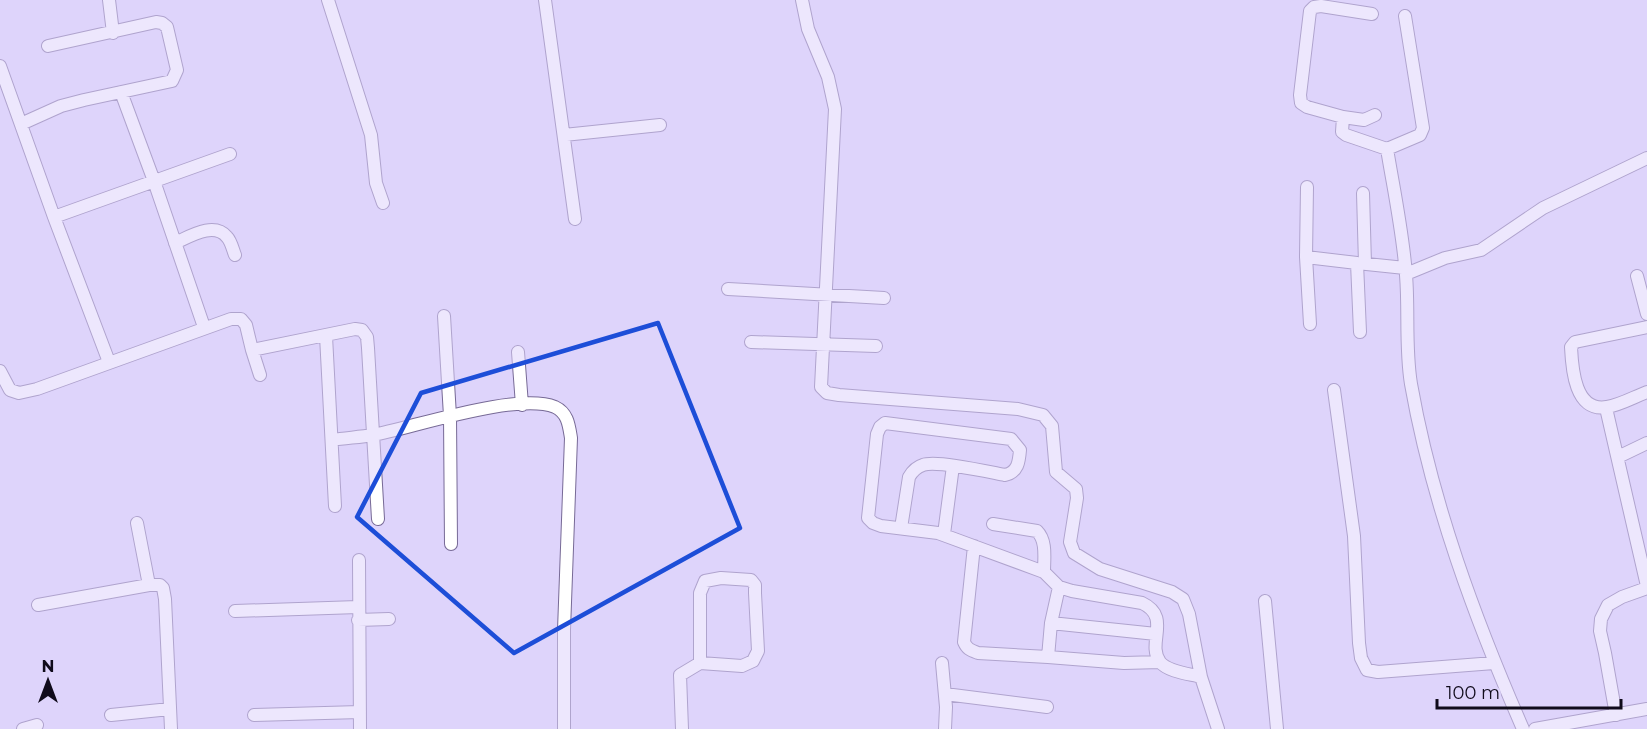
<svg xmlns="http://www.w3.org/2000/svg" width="1647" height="729" font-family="Montserrat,sans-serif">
<rect width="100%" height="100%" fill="#ded4fb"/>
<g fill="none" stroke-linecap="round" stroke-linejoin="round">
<g stroke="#776a96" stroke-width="14">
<path id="minor" d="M109,0L113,33
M328,0L371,135L376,183L383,203
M545,0L575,219
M802,0L808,29L828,77L835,109L821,387L827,393L839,395L1018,409L1043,415L1052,426L1056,472L1076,489L1077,498L1070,542L1074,553L1100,569L1172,592L1183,599L1189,614L1201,677L1218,729
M0,66L54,217L109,362
M121,92L154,181L204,327
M1375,115L1364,120L1343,117L1342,132L1346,135L1387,149C1394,191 1403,233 1406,275C1409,311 1405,348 1411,384C1432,503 1475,619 1523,729
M1343,117L1307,107L1301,103L1300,95L1310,11L1314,7L1321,6L1372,14
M21,124L61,106L84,100L172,81L177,70L167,27L162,23L156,22L48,46
M564,135L660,125
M1387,149L1420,135L1423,128L1405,16
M1363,193L1365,264
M54,217L230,154
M175,243C189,237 214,221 227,237C231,241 233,250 235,255
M1306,257L1307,187
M1406,274L1445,258L1481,250L1543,208L1647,158
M1637,276L1647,314
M728,289L884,298
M444,316L450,416L451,544
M1310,324L1306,257L1357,263
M1647,327L1575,342L1571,347C1572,369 1575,413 1607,407C1620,405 1634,397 1647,392
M1360,332L1357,263L1405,268
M326,336L335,506
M751,342L876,346
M252,350L260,375
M518,352L522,405
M0,371L10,390L19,393L37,389L231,319H241L246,325L252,350L355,329L362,330L367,337L368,348L378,519
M1334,390L1354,536L1359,643L1361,658L1367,670L1378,672L1494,663
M1606,408L1647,586
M332,440C346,438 360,437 373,435C415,427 517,392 555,407C568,413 569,426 571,438L564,630V729
M1618,457L1647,443
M137,523L149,585
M993,524L1037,531C1047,541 1044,558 1044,572
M901,528L909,477C912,472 916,467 923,465C936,460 989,472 1005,475C1018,472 1019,462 1020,450L1011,439L885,423L880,427L877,434L868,518L873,523L881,526L938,533L1044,572L1059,587L1072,591L1142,603C1172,617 1146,643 1160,662C1168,672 1190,674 1201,677
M944,534L953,466
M974,546L964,642C967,649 970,650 978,653L1048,657
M359,560L360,729
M1059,587L1051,623L1048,657L1124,663L1160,662
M1265,601L1277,729
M38,605L149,585H160L163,588L165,599L171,729
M235,611L358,607
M358,620L389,619
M1051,623L1156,634
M942,663L946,707L945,729
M945,694L1047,707
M111,715L170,709
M254,715L360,712
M1616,715L1605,653L1600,631L1601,619L1608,605L1622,597L1647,588
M23,729L37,725
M682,729L680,675L700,663L742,666L753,661L758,651L755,593V585L751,580L721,578L705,581L700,593V663
M1535,729L1647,709"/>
</g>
<use href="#minor" stroke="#fff" stroke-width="12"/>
</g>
<path d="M0 0H1647V729H0ZM658,323L740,528L514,653L357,517L421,393Z" fill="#ded4fb" fill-opacity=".55" fill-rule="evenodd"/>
<path fill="none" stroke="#1d4ed8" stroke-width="4.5" stroke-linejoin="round" d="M658,323L740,528L514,653L357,517L421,393Z"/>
<g transform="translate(48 681)" stroke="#ded4fb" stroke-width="4.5" paint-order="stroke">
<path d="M0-4.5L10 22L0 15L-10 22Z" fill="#100b1b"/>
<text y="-9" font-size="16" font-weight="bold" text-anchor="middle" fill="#100b1b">N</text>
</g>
<path d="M1437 699v9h184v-9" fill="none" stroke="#100b1b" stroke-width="3"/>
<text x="1446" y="699" font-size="18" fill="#100b1b" stroke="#ded4fb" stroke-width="4.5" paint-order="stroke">100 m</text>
</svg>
